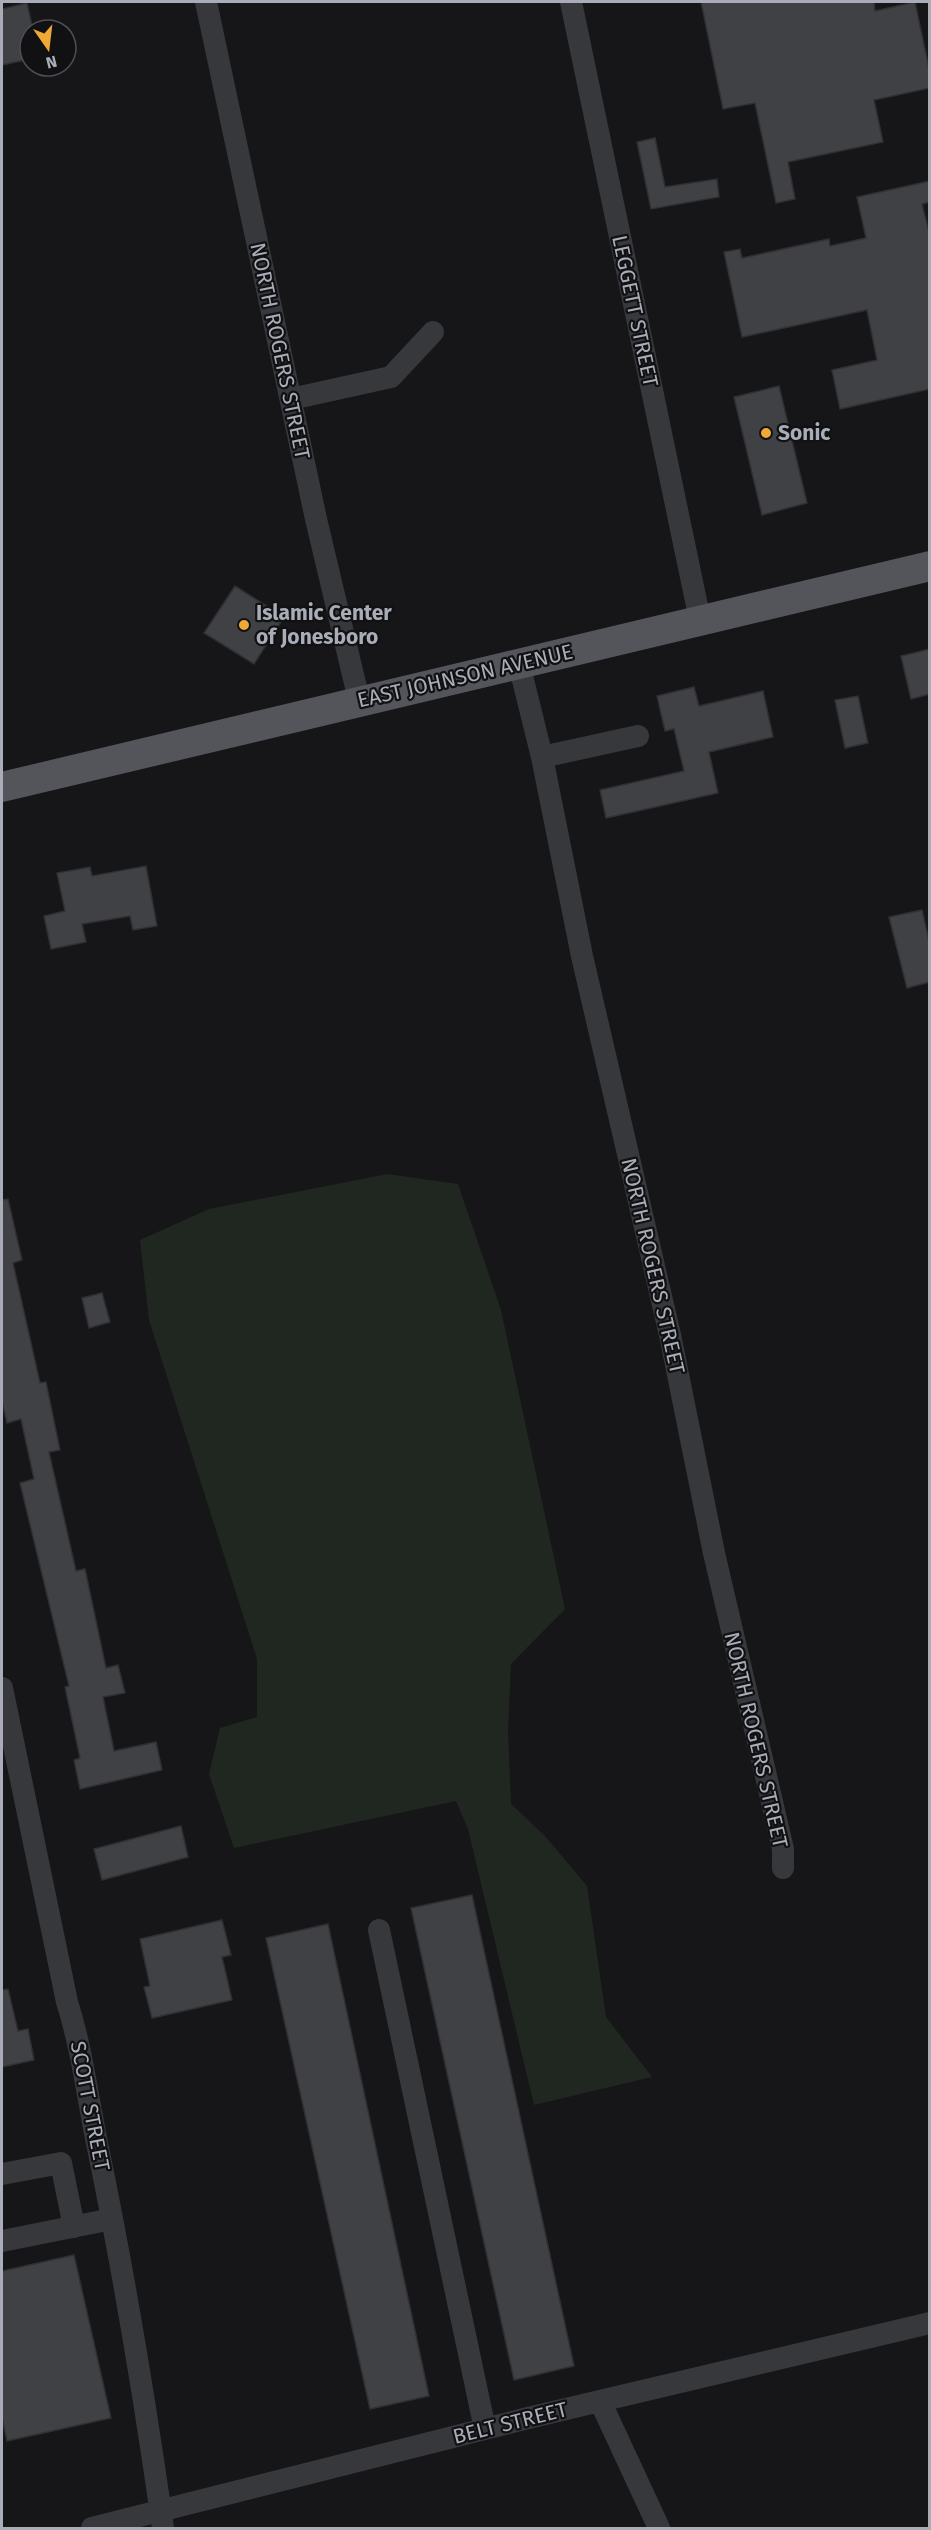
<svg xmlns="http://www.w3.org/2000/svg" width="931" height="2530" font-family="'Fira Sans',sans-serif">
<rect width="100%" height="100%" fill="#161618"/>
<path fill="#202720" d="M387,1174L458,1184L501,1310L565,1609L511,1664L508,1729L511,1804L545,1836L587,1886L606,2017L652,2077L534,2105L468,1829L456,1801L234,1848L209,1774L220,1728L257,1717V1659L149,1320L140,1240L209,1209Z"/>
<path fill="#404145" stroke="#303034" stroke-width="1.5" d="M701,2H874L875,11L915,2L930,73V88L874,100L883,142L788,162L795,199L776,203L755,103L723,109Z
M27,3L33,30H30V59L2,65V9Z
M655,138L665,187L717,179L719,197L651,209L637,142Z
M930,181V202L922,204L930,236V389L840,409L832,370L877,360L867,310L742,337L724,252L740,249L742,258L829,239L830,246L866,238L857,197Z
M779,386L807,503L762,515L734,397Z
M235,586L284,617L254,664L204,633Z
M930,649V694L911,699L901,656Z
M694,687L699,706L763,691L773,737L709,752L718,793L606,818L600,790L684,771L674,729L665,731L657,696Z
M858,696L868,743L845,748L835,700Z
M146,866L157,926L133,930L130,916L82,924L86,942L51,949L44,916L65,911L57,873L90,867L92,876Z
M922,910L930,945V982L907,988L889,917Z
M8,1199L22,1260L13,1263L40,1383L46,1382L60,1450L49,1452L76,1571L85,1569L106,1668L118,1665L125,1693L103,1697L114,1751L156,1742L162,1770L80,1789L74,1760L80,1758L65,1687L69,1686L20,1483L34,1479L21,1419L7,1423L2,1402V1200Z
M102,1293L110,1322L89,1328L82,1298Z
M181,1826L188,1857L102,1880L94,1849Z
M472,1895L574,2366L514,2380L411,1908Z
M222,1920L231,1955L222,1957L232,2000L152,2018L144,1987L150,1986L140,1939Z
M328,1924L429,2396L370,2409L266,1938Z
M8,1989L18,2031L28,2029L34,2060L2,2067V1990Z
M74,2255L111,2418L7,2441L2,2418V2271Z"/>
<g fill="none" stroke-linecap="round" stroke-linejoin="round">
<path stroke="#37383c" stroke-width="22" d="M206,2L316,519L359,700
M571,2L700,620
M291,399L391,377L433,332
M519,664L542,757L582,956L670,1335L714,1553L783,1849V1868
M542,757L638,736
M2,1688L67,2002C82,2049 88,2100 98,2148C124,2274 145,2401 163,2528
M379,1930L485,2429
M2,2174L61,2163L74,2227
M2,2241L112,2219
M600,2401L659,2528
M92,2528L528,2418L930,2323"/>
<path stroke="#53555b" stroke-width="30" d="M2,787L930,566"/>
</g>
<g fill="#efaa36" stroke="#111113" stroke-width="2">
<circle cx="766" cy="433" r="6"/>
<circle cx="244" cy="625" r="6"/>
</g>
<g text-anchor="middle" stroke-width="4.5" stroke-linejoin="round" paint-order="stroke">
<g font-size="21" fill="#a8adb7" stroke="#111113">
<text transform="translate(635 311) rotate(78)" y="7">LEGGETT STREET</text>
<text transform="translate(280 351) rotate(78)" y="7">NORTH ROGERS STREET</text>
<text transform="translate(465 676) rotate(-13)" y="7">EAST JOHNSON AVENUE</text>
<text transform="translate(653 1266) rotate(77)" y="7">NORTH ROGERS STREET</text>
<text transform="translate(756 1740) rotate(77)" y="7">NORTH ROGERS STREET</text>
<text transform="translate(90 2106) rotate(79)" y="7">SCOTT STREET</text>
<text transform="translate(510 2423) rotate(-14)" y="7">BELT STREET</text>
</g>
<g font-size="21" font-weight="bold" fill="#a8adb7" stroke="#111113" text-anchor="start">
<text x="778" y="440">Sonic</text>
<text x="256" y="620">Islamic Center<tspan x="256" dy="24">of Jonesboro</tspan></text>
</g>
</g>
<rect width="931" height="2530" fill="none" stroke="#a8adb7" stroke-width="6"/>
<g transform="translate(48 48) rotate(166)"><circle r="28" fill="#111113" stroke="#4d4f55" stroke-width="1.5"/>
<path d="M0-4.5L10 22L0 15L-10 22Z" fill="#efaa36"/>
<text y="-9" font-size="16" font-weight="bold" text-anchor="middle" fill="#a8adb7">N</text>
</g>
</svg>
